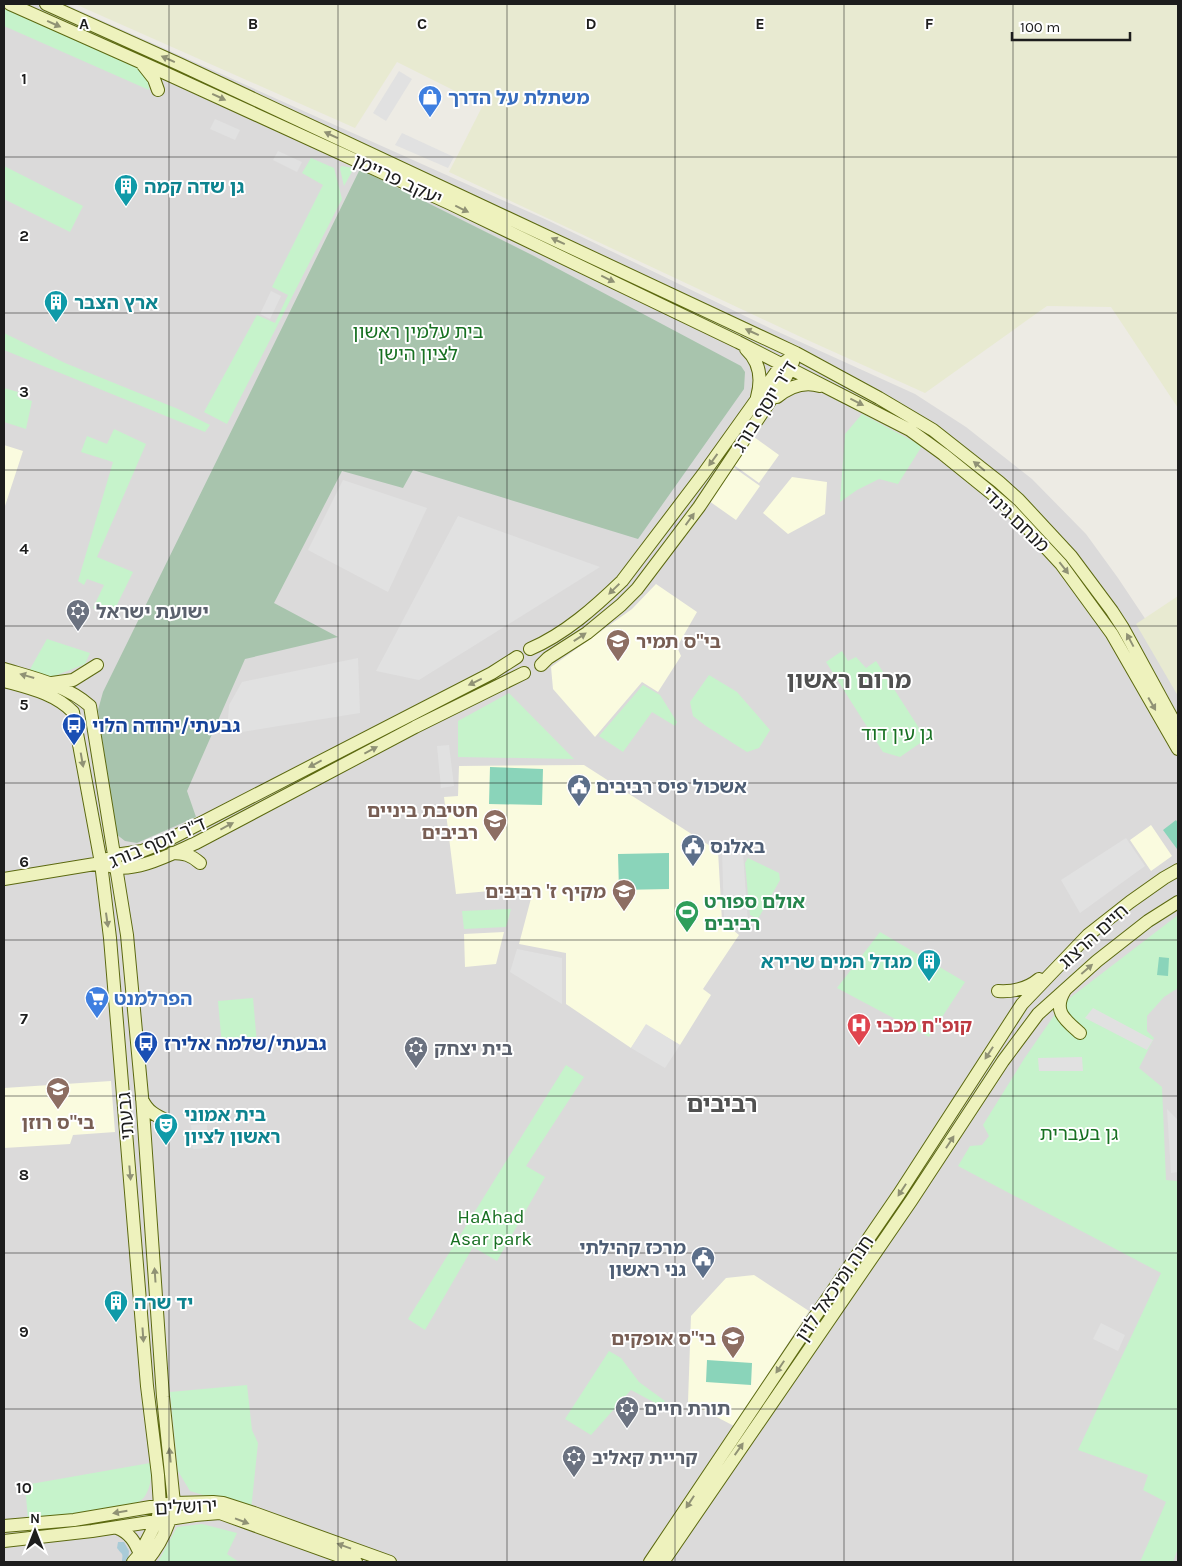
<svg xmlns="http://www.w3.org/2000/svg" width="1182" height="1566" font-family="Karla,'Noto Sans Hebrew',sans-serif">
<rect width="100%" height="100%" fill="#edebe4"/>
<path fill="#dbdada" d="M4,4H65L547,220L774,330L915,394L966,427L1032,479L1086,534L1118,578L1164,647L1178,674V1562H4Z"/>
<path fill="#fafbdf" d="M754,437L779,455L759,483L734,465Z
M4,445L23,451L4,509Z
M733,467L760,486L736,520L709,501Z
M792,477L827,482L825,514L788,534L763,513Z
M656,584L697,612L677,647L681,656L658,692L642,682L595,737L553,689L551,667L632,609Z
M584,765L718,851L722,921L739,935L703,989L711,995L680,1045L646,1025L631,1048L566,1004V953L519,944L534,887L456,894L444,797L458,796L459,766Z
M1151,825L1172,856L1151,871L1130,840Z
M504,932L496,964L465,967L464,934Z
M111,1081L115,1132L73,1135L70,1144L4,1148V1088Z
M754,1275L809,1311L734,1426L688,1402L691,1316L726,1278Z"/>
<path fill="#e8ead1" d="M75,4H1178V408L1111,307L1047,306L925,393L803,338L449,172L483,105L397,62L355,128Z
M1178,596V696L1136,624Z"/>
<path fill="#a8c4ad" d="M360,169L534,256L741,366L745,372L744,389L638,539L413,470L403,488L342,471L274,603L338,637L245,659L187,791L196,817L137,843L125,841L116,834L98,710L103,692Z"/>
<path fill="#c6f3cb" d="M4,4H10L132,58L148,76L149,90L4,26Z
M311,158L334,168L342,199L227,424L204,412L257,315L275,323L288,295L272,287L323,185L302,173Z
M4,166L83,206L70,232L4,199Z
M341,166L354,168L344,186L340,169Z
M4,333L65,363L178,409L210,425L205,432L4,350Z
M4,388L18,392L17,396L32,401L26,429L4,422Z
M862,414L922,446L898,484L879,479L857,490L840,502L845,434Z
M114,429L146,444L97,557L133,572L111,617L93,608L104,585L87,579L84,585L78,581L113,462L81,452L87,436L107,444Z
M47,639L90,653L85,664L52,677L29,671Z
M842,651L848,661L856,657L866,668L876,661L926,739L900,757L883,752L826,662Z
M709,675L737,692L770,730L759,748L747,752L706,726L693,716L690,702Z
M643,685L660,695L677,722L675,726L652,712L623,752L599,736Z
M509,693L574,759L458,757V721Z
M748,858L779,873L780,880L758,919L750,915L745,863Z
M511,909L506,927L464,929L462,911Z
M1178,915V988L1164,997L1147,1016V1031L1154,1038L1139,1068L1162,1087L1166,1180L1178,1181V1548L1173,1562H1140L1166,1502L1143,1490L1148,1475L1078,1450L1161,1273L958,1166L970,1146L982,1145L989,1136L983,1125L1024,1059L1062,1004Z
M880,932L965,982L929,1037L837,988Z
M253,998L257,1044L222,1046L218,1001Z
M566,1065L584,1077L526,1166L545,1177L497,1261L473,1247L425,1330L408,1319Z
M609,1351L621,1358L639,1382L665,1401L661,1406L631,1390L591,1435L565,1419Z
M247,1385L252,1430L258,1443L251,1510L190,1491L178,1471L170,1392Z
M150,1463C151,1475 152,1485 145,1496C133,1515 50,1518 28,1519L25,1485Z
M202,1524L237,1533L227,1554L239,1562H158L177,1527Z"/>
<path fill="#8ad4ba" d="M490,767L543,769L542,805L489,804Z
M1176,820L1178,823V848L1177,849L1163,830Z
M669,853V889L619,890L618,854Z
M1159,957L1169,958L1168,976L1157,975Z
M707,1360L752,1363L751,1385L706,1382Z"/>
<path fill="#e1e1e1" d="M399,71L412,79L386,121L373,113Z
M215,119L240,130L235,140L210,129Z
M402,133L454,157L448,168L395,145Z
M278,151L302,162L297,172L273,160Z
M271,291L281,296L270,319L260,314Z
M343,480L427,508L388,592L308,550Z
M458,516L600,567L419,680L376,671Z
M358,658L360,713L236,733L228,720L229,705L242,682Z
M449,745L454,786L441,788L437,746Z
M1126,838L1145,866L1080,913L1061,880Z
M731,847L743,853L748,923L724,919L722,849Z
M517,949L562,958V1004L510,972Z
M1093,1008L1153,1040L1147,1050L1085,1018Z
M646,1024L680,1045L665,1068L631,1048Z
M1082,1057L1083,1071H1039L1038,1058Z
M1167,1109L1178,1120V1172L1171,1173Z
M207,1124L208,1148L193,1149L191,1125Z
M1101,1323L1125,1335L1118,1351L1093,1339Z"/>
<path fill="#a9cbd7" d="M118,1542H124L129,1551L128,1562H122C123,1552 123,1556 117,1548Z"/>
<g fill="none" stroke-linecap="round" stroke-linejoin="round">
<g stroke="#5c6910" stroke-width="14">
<path id="secondary" d="M10,4L165,73L451,204L738,342L910,430L943,454L990,492L1010,509L1061,564L1112,634L1178,749
M46,4L179,64L796,353L879,398L933,430L999,482L1019,500L1071,556L1112,611L1123,628L1178,729
M143,65L154,79L158,90
M746,349C760,362 762,379 757,397
M777,397C789,387 804,381 820,386
M530,649C565,634 595,607 622,581L704,473L782,364L789,359
M541,665L548,658L587,633L621,605L637,589L699,507L786,377L793,362
M4,669C34,678 66,685 90,706L127,935L142,1096L163,1397L174,1503C170,1525 160,1545 146,1562
M4,681C29,688 54,693 73,712L101,863L110,938L147,1386L158,1475L160,1506L157,1521L140,1554L133,1562
M52,683L73,680L97,665
M172,853C184,853 191,855 200,863
M110,866C135,874 173,853 196,843L415,727L524,673
M4,879L101,863L115,855L142,851L164,842L492,673L517,657
M1065,990C1052,1011 1065,1020 1080,1033
M998,991C1013,992 1027,989 1039,979
M142,1099C147,1111 156,1116 168,1121
M4,1526L74,1520L174,1503L213,1502L223,1503L254,1513L390,1562
M117,1528C130,1533 135,1542 140,1554
M4,1541L92,1531L195,1515L220,1513L356,1562
M650,1562L801,1337L899,1194L1022,1004L1088,935L1130,902L1164,878L1178,870
M663,1562L911,1201L1003,1061L1038,1014L1097,961L1148,921L1178,902"/>
</g>
<use href="#secondary" stroke="#eef2bd" stroke-width="12"/>
</g>
<defs><path id="oneway-solid" d="M-6-.8H1V-3.2L6.5 0L1 3.2V.8H-6Z" transform="scale(1.25)"/></defs>
<g fill="#909275">
<use href="#oneway-solid" transform="translate(54 24) rotate(24)"/>
<use href="#oneway-solid" transform="translate(168 59) rotate(-156)"/>
<use href="#oneway-solid" transform="translate(219 97) rotate(25)"/>
<use href="#oneway-solid" transform="translate(331 135) rotate(-155)"/>
<use href="#oneway-solid" transform="translate(462 209) rotate(26)"/>
<use href="#oneway-solid" transform="translate(558 241) rotate(-155)"/>
<use href="#oneway-solid" transform="translate(608 279) rotate(26)"/>
<use href="#oneway-solid" transform="translate(752 332) rotate(-155)"/>
<use href="#oneway-solid" transform="translate(857 402) rotate(27)"/>
<use href="#oneway-solid" transform="translate(713 460) rotate(126)"/>
<use href="#oneway-solid" transform="translate(979 466) rotate(-141)"/>
<use href="#oneway-solid" transform="translate(690 519) rotate(-54)"/>
<use href="#oneway-solid" transform="translate(1064 568) rotate(52)"/>
<use href="#oneway-solid" transform="translate(614 589) rotate(136)"/>
<use href="#oneway-solid" transform="translate(580 637) rotate(-33)"/>
<use href="#oneway-solid" transform="translate(1130 640) rotate(-118)"/>
<use href="#oneway-solid" transform="translate(27 676) rotate(-164)"/>
<use href="#oneway-solid" transform="translate(475 682) rotate(154)"/>
<use href="#oneway-solid" transform="translate(1152 704) rotate(60)"/>
<use href="#oneway-solid" transform="translate(371 750) rotate(-28)"/>
<use href="#oneway-solid" transform="translate(82 760) rotate(80)"/>
<use href="#oneway-solid" transform="translate(315 764) rotate(152)"/>
<use href="#oneway-solid" transform="translate(227 826) rotate(-28)"/>
<use href="#oneway-solid" transform="translate(107 920) rotate(82)"/>
<use href="#oneway-solid" transform="translate(1087 969) rotate(-41)"/>
<use href="#oneway-solid" transform="translate(989 1053) rotate(123)"/>
<use href="#oneway-solid" transform="translate(950 1142) rotate(-57)"/>
<use href="#oneway-solid" transform="translate(130 1173) rotate(85)"/>
<use href="#oneway-solid" transform="translate(902 1190) rotate(123)"/>
<use href="#oneway-solid" transform="translate(155 1275) rotate(-94)"/>
<use href="#oneway-solid" transform="translate(143 1335) rotate(86)"/>
<use href="#oneway-solid" transform="translate(780 1367) rotate(124)"/>
<use href="#oneway-solid" transform="translate(739 1449) rotate(-55)"/>
<use href="#oneway-solid" transform="translate(170 1455) rotate(-95)"/>
<use href="#oneway-solid" transform="translate(690 1502) rotate(123)"/>
<use href="#oneway-solid" transform="translate(120 1512) rotate(170)"/>
<use href="#oneway-solid" transform="translate(242 1521) rotate(21)"/>
<use href="#oneway-solid" transform="translate(344 1546) rotate(-160)"/>
</g>
<path fill="none" stroke="#1d1d1d" stroke-width="1" stroke-opacity="0.55" d="M169,4V1562M338,4V1562M507,4V1562M675,4V1562M844,4V1562M1013,4V1562M4,157H1178M4,313H1178M4,470H1178M4,626H1178M4,783H1178M4,940H1178M4,1096H1178M4,1253H1178M4,1409H1178"/>
<defs>
<g id="shop-pin" transform="scale(1.25)"><path d="M0 17L-7.5 6A9.5 9.5 0 1 1 7.5 6Z" fill="#3f7fe0" stroke="#fff"/><path d="M-5-2.5h2.3a2.7 3.5 0 0 1 5.4 0H5L5.5 6h-11ZM-1.5-2.5h3a1.5 2.3 0 0 0-3 0Z" fill="#fff"/></g>
<g id="building-pin" transform="scale(1.25)"><path d="M0 17L-7.5 6A9.5 9.5 0 1 1 7.5 6Z" fill="#0f9aa8" stroke="#fff"/><path d="M-4-6H4V6H1V3H-1V6H-4ZM-2.5-4.3h1.7v1.8h-1.7ZM.8-4.3h1.7v1.8H.8ZM-2.5-1h1.7V.8h-1.7ZM.8-1h1.7V.8H.8Z" fill="#fff"/></g>
<g id="synagogue-pin" transform="scale(1.25)"><path d="M0 17L-7.5 6A9.5 9.5 0 1 1 7.5 6Z" fill="#6b7280" stroke="#fff"/><path d="M0-6.5L5.6 3.2H-5.6ZM0 6.5L5.6-3.2H-5.6Z" fill="#fff"/></g>
<g id="school-pin" transform="scale(1.25)"><path d="M0 17L-7.5 6A9.5 9.5 0 1 1 7.5 6Z" fill="#8d6e63" stroke="#fff"/><path d="M0-5L7-2L0 1L-7-2ZM-4 1L0 2.5L4 1V4Q0 6-4 4Z" fill="#fff"/></g>
<g id="bus-pin" transform="scale(1.25)"><path d="M0 17L-7.5 6A9.5 9.5 0 1 1 7.5 6Z" fill="#1a4fb4" stroke="#fff"/><path d="M-5-6H5V4H4V6H2V4H-2V6H-4V4H-5ZM-3.5-4V0h7V-4ZM-3.5 1.2v1.5H-2V1.2ZM2 1.2v1.5H3.5V1.2Z" fill="#fff"/></g>
<g id="civic-pin" transform="scale(1.25)"><path d="M0 17L-7.5 6A9.5 9.5 0 1 1 7.5 6Z" fill="#5c6f8a" stroke="#fff"/><path d="M-.6-6.5H3V-4.5H.6V-3L4-1V1h2V6H-6V1h2V-1L-.6-3ZM-1.2 2.5V6h2.4V2.5Z" fill="#fff"/></g>
<g id="stadium-pin" transform="scale(1.25)"><path d="M0 17L-7.5 6A9.5 9.5 0 1 1 7.5 6Z" fill="#2e9e5b" stroke="#fff"/><path d="M0-5a6.5 5 0 1 0 0 10a6.5 5 0 1 0 0-10ZM-3.5-1.8h7v3.6h-7Z" fill="#fff"/></g>
<g id="supermarket-pin" transform="scale(1.25)"><path d="M0 17L-7.5 6A9.5 9.5 0 1 1 7.5 6Z" fill="#3f7fe0" stroke="#fff"/><path d="M-6-5.5h2.5l.6 2H6L4.5 2H-2.5L-4.4-4H-6ZM-1.5 3.2a1.3 1.3 0 1 0 .1 0ZM3 3.2a1.3 1.3 0 1 0 .1 0Z" fill="#fff"/></g>
<g id="hospital-pin" transform="scale(1.25)"><path d="M0 17L-7.5 6A9.5 9.5 0 1 1 7.5 6Z" fill="#e0444e" stroke="#fff"/><path d="M-5-5h3v3.5h4V-5h3V5h-3V1.5h-4V5h-3Z" fill="#fff"/></g>
<g id="theatre-pin" transform="scale(1.25)"><path d="M0 17L-7.5 6A9.5 9.5 0 1 1 7.5 6Z" fill="#0f9aa8" stroke="#fff"/><path d="M-5-5.5Q0-4 5-5.5V0Q5 5 0 6Q-5 5-5 0ZM-3.3-2.5H-1v1.5H-3.3ZM1-2.5H3.3v1.5H1ZM-2.8 1Q0 5.5 2.8 1Z" fill="#fff"/></g>
</defs>
<g fill-rule="evenodd">
<use href="#shop-pin" x="430" y="97"/>
<use href="#building-pin" x="126" y="186"/>
<use href="#building-pin" x="56" y="302"/>
<use href="#synagogue-pin" x="78" y="611"/>
<use href="#school-pin" x="618" y="641"/>
<use href="#bus-pin" x="74" y="725"/>
<use href="#civic-pin" x="579" y="786"/>
<use href="#school-pin" x="495" y="821"/>
<use href="#civic-pin" x="693" y="846"/>
<use href="#school-pin" x="624" y="891"/>
<use href="#stadium-pin" x="687" y="912"/>
<use href="#building-pin" x="929" y="961"/>
<use href="#supermarket-pin" x="97" y="998"/>
<use href="#hospital-pin" x="859" y="1025"/>
<use href="#bus-pin" x="146" y="1043"/>
<use href="#synagogue-pin" x="416" y="1048"/>
<use href="#school-pin" x="58" y="1089"/>
<use href="#theatre-pin" x="166" y="1125"/>
<use href="#civic-pin" x="703" y="1258"/>
<use href="#building-pin" x="116" y="1302"/>
<use href="#school-pin" x="733" y="1338"/>
<use href="#synagogue-pin" x="627" y="1408"/>
<use href="#synagogue-pin" x="574" y="1457"/>
</g>
<g text-anchor="middle" stroke-width="4" stroke-linejoin="round" paint-order="stroke">
<g font-size="19" font-weight="bold" fill="#366cbe" stroke="#fff" text-anchor="start">
<text x="448" y="104">משתלת על הדרך</text>
<text x="114" y="1005">הפרלמנט</text>
</g>
<g font-size="19" fill="#1d1d1d" stroke="#fff">
<text transform="translate(398 179) rotate(25)" y="7">יעקב פריימן</text>
<text transform="translate(764 406) rotate(-58)" y="7">ד"ר יוסף בורג</text>
<text transform="translate(1016 519) rotate(44)" y="7">מנחם גינדי</text>
<text transform="translate(157 842) rotate(-23)" y="7">ד"ר יוסף בורג</text>
<text transform="translate(1093 936) rotate(-42)" y="7">חיים הרצוג</text>
<text transform="translate(125 1116) rotate(-95)" y="7">גבעתי</text>
<text transform="translate(834 1288) rotate(-56)" y="7">חנה ומיכאל לוין</text>
<text transform="translate(186 1506) rotate(-3)" y="7">ירושלים</text>
</g>
<g font-size="19" font-weight="bold" fill="#0d838f" stroke="#fff" text-anchor="start">
<text x="144" y="193">גן שדה קמה</text>
<text x="74" y="309">ארץ הצבר</text>
<text x="912" y="968" text-anchor="end">מגדל המים שרירא</text>
<text x="184" y="1121">בית אמוני<tspan x="184" dy="22">ראשון לציון</tspan></text>
<text x="134" y="1309">יד שרה</text>
</g>
<g font-size="19" fill="#177021" stroke="#fff">
<text x="418" y="338">בית עלמין ראשון<tspan x="418" dy="22">לציון הישן</tspan></text>
<text x="897" y="740">גן עין דוד</text>
<text x="1079" y="1140">גן בעברית</text>
<text x="491" y="1223">HaAhad<tspan x="491" dy="22">Asar park</tspan></text>
</g>
<g font-size="19" font-weight="bold" fill="#5b616d" stroke="#fff" text-anchor="start">
<text x="96" y="618">ישועת ישראל</text>
<text x="434" y="1055">בית יצחק</text>
<text x="644" y="1415">תורת חיים</text>
<text x="592" y="1464">קריית קאליב</text>
</g>
<g font-size="19" font-weight="bold" fill="#785e54" stroke="#fff" text-anchor="end">
<text x="636" y="648" text-anchor="start">בי"ס תמיר</text>
<text x="478" y="817">חטיבת ביניים<tspan x="478" dy="22">רביבים</tspan></text>
<text x="606" y="898">מקיף ז' רביבים</text>
<text x="58" y="1129" text-anchor="middle">בי"ס רוזן</text>
<text x="716" y="1345">בי"ס אופקים</text>
</g>
<g font-size="19" font-weight="bold" fill="#164399" stroke="#fff" text-anchor="start">
<text x="92" y="732">גבעתי/יהודה הלוי</text>
<text x="164" y="1050">גבעתי/שלמה אלירז</text>
</g>
<g font-size="19" font-weight="bold" fill="#4e5e75" stroke="#fff" text-anchor="start">
<text x="596" y="793">אשכול פיס רביבים</text>
<text x="710" y="853">באלנס</text>
<text x="686" y="1254" text-anchor="end">מרכז קהילתי<tspan x="686" dy="22">גני ראשון</tspan></text>
</g>
<g font-size="19" font-weight="bold" fill="#27864d" stroke="#fff" text-anchor="start">
<text x="704" y="908">אולם ספורט<tspan x="704" dy="22">רביבים</tspan></text>
</g>
<g font-size="19" font-weight="bold" fill="#be3a42" stroke="#fff" text-anchor="start">
<text x="876" y="1032">קופ"ח מכבי</text>
</g>
<g font-size="24" font-weight="bold" fill="#505050" stroke="#fff">
<text x="849" y="688">מרום ראשון</text>
<text x="722" y="1112">רביבים</text>
</g>
</g>
<g font-size="16" text-anchor="middle" font-weight="bold" fill="#1d1d1d" stroke="#fff" stroke-width="4" stroke-linejoin="round" paint-order="stroke">
<text x="84" y="29">A</text>
<text x="253" y="29">B</text>
<text x="422" y="29">C</text>
<text x="591" y="29">D</text>
<text x="760" y="29">E</text>
<text x="929" y="29">F</text>
<text x="24" y="84">1</text>
<text x="24" y="241">2</text>
<text x="24" y="397">3</text>
<text x="24" y="554">4</text>
<text x="24" y="710">5</text>
<text x="24" y="867">6</text>
<text x="24" y="1024">7</text>
<text x="24" y="1180">8</text>
<text x="24" y="1337">9</text>
<text x="24" y="1493">10</text>
</g>
<rect width="1182" height="1566" fill="none" stroke="#1d1d1d" stroke-width="10"/>
<g transform="translate(35 1531)" stroke="#ffffff" stroke-width="4" paint-order="stroke">
<path d="M0-4L9 19L0 12L-9 19Z" fill="#1d1d1d"/>
<text y="-8" font-size="14" font-weight="bold" text-anchor="middle" fill="#1d1d1d">N</text>
</g>
<path d="M1012 32v8h118v-8" fill="none" stroke="#1d1d1d" stroke-width="2.5"/>
<text x="1020" y="32" font-size="15" fill="#1d1d1d" stroke="#ffffff" stroke-width="4" paint-order="stroke">100 m</text>
</svg>
